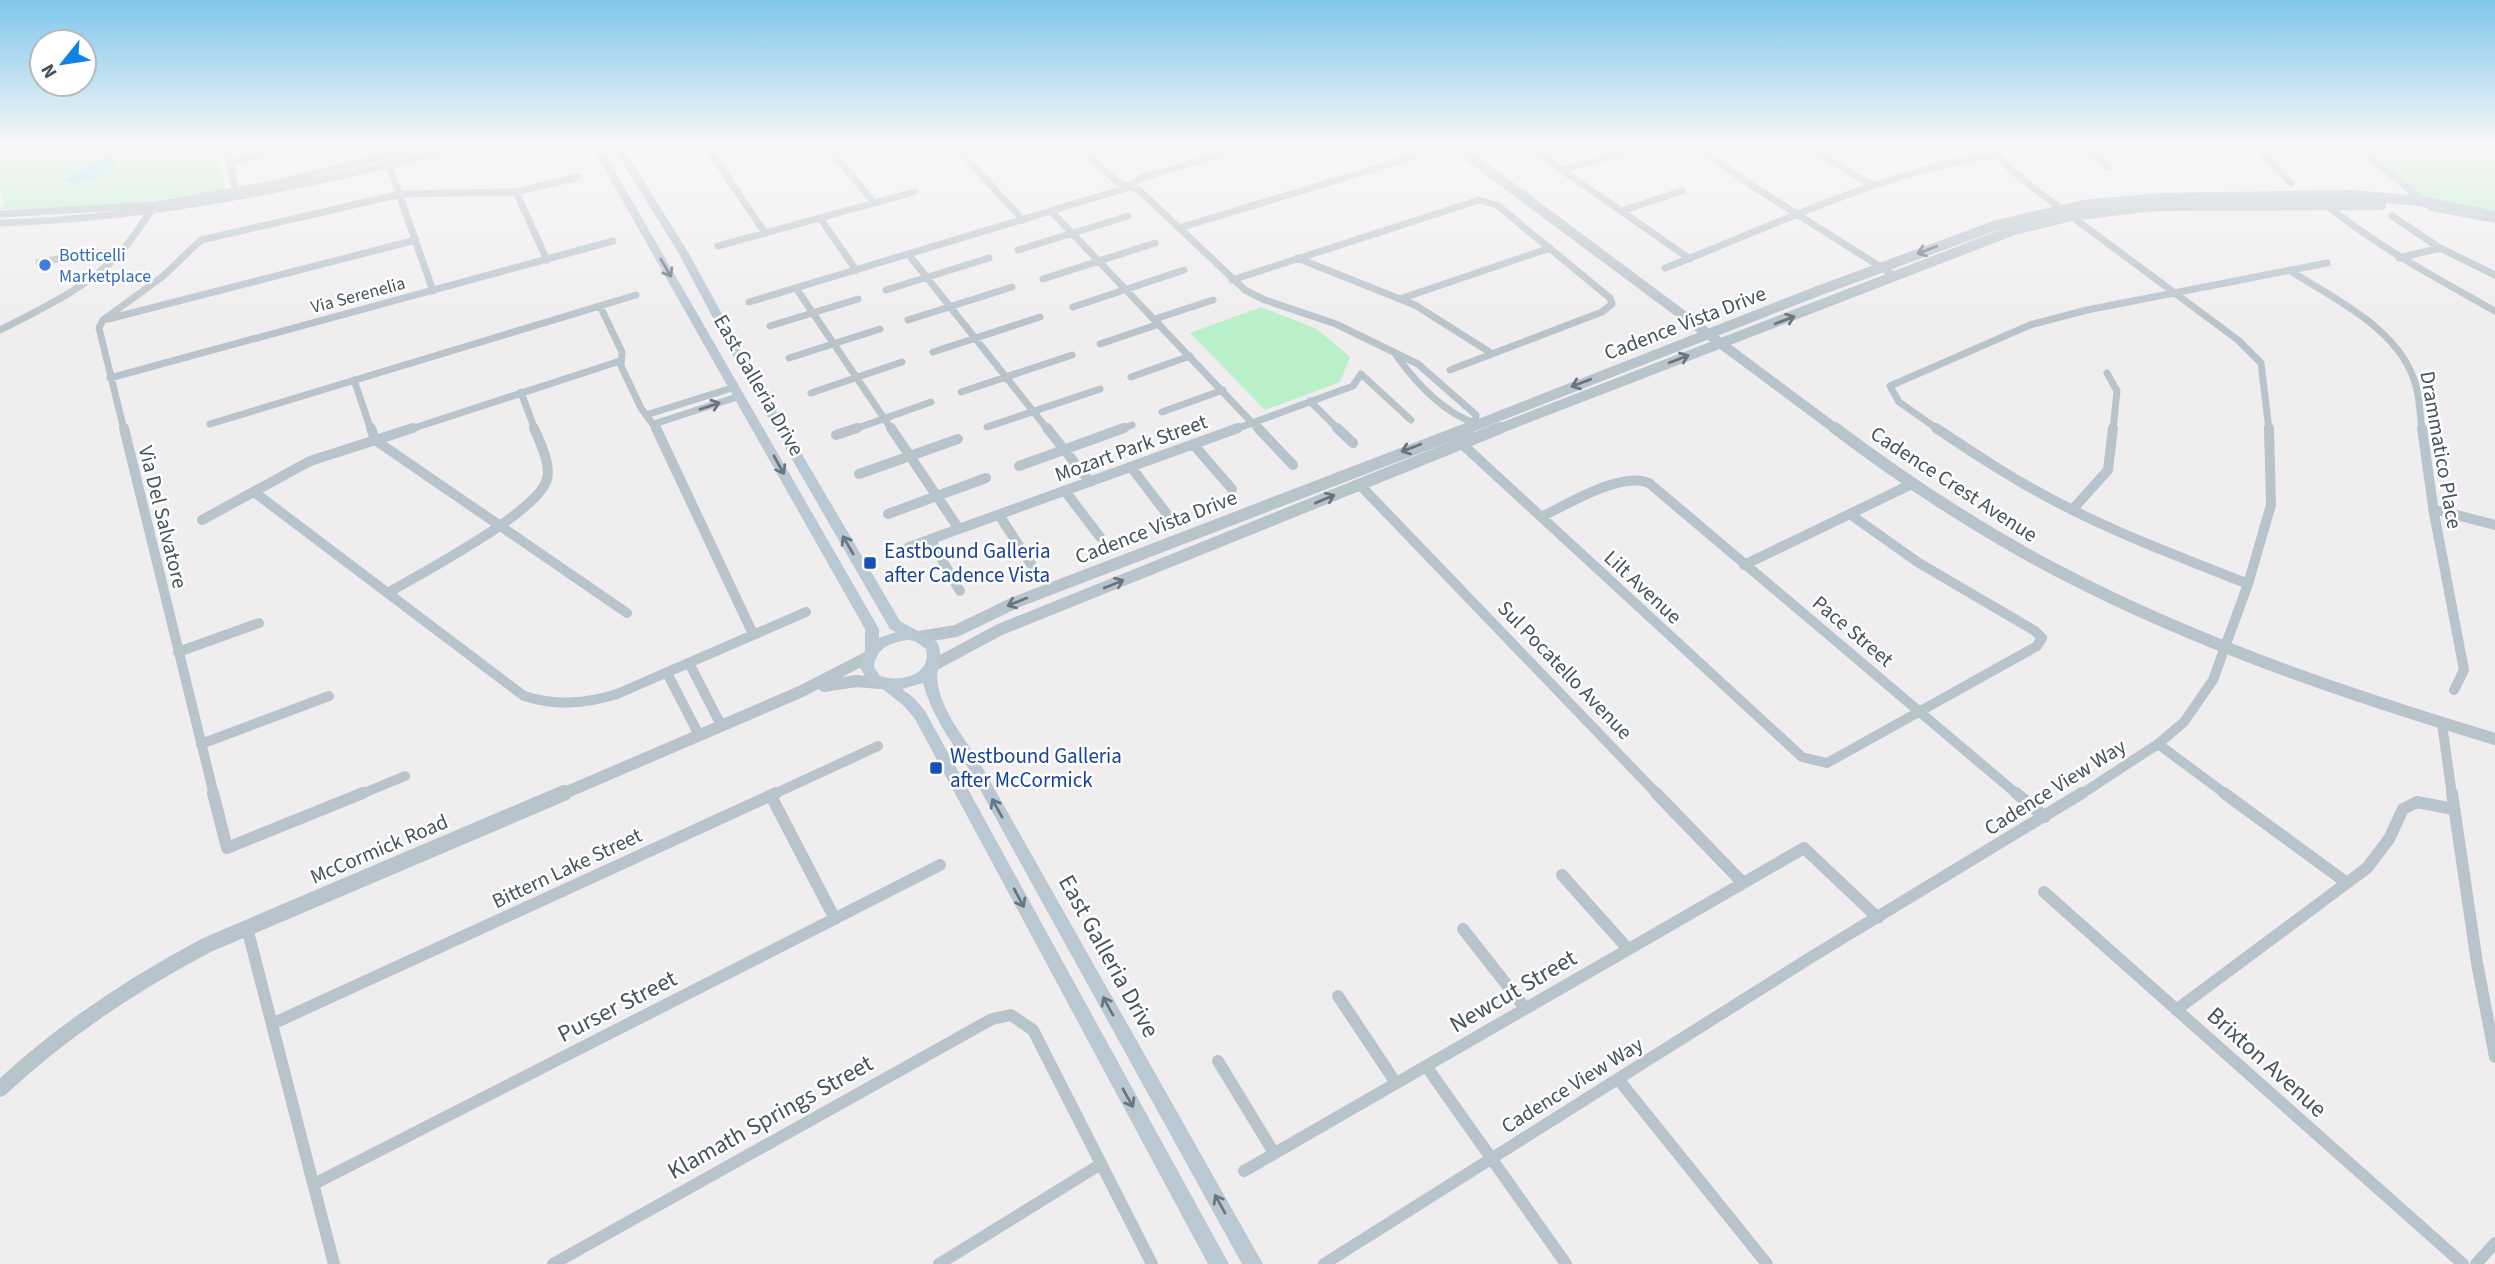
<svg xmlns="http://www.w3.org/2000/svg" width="2495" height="1264" font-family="'Source Sans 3',sans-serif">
<rect width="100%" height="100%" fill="#f0edee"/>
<path fill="#b9f0c9" d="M11,145H217L225,190L95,208L0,209L5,202L0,190V148Z
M2361,145H2495V214L2425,201Z
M1261,307L1317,329L1350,357L1340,382L1265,410L1190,333Z"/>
<path fill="#84e3ef" d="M106,156H112L110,161L118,164L105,174L75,185L65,180L82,168Z"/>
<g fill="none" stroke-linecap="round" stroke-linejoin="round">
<path stroke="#b8c4cc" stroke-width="7" d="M227,145L236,195
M382,145L433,291
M706,145L765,233
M827,145L874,203
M954,145L1023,220
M1078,145L1117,182L1139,190L1245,290L1265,300L1336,324L1418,364L1476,415L1475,423C1442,412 1416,383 1396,355
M1526,145L1690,259
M1694,145L1751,185L1895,276
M1803,145L1874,186
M1988,145L2010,169L2036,190L2238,340L2261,363L2269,430
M2254,145L2291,183
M470,148L490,145
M2085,148L2109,167
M2085,149L2257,148
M230,162L302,145
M1561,170L1652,145
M516,192L547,260
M2325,204C2378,247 2436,278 2495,311
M1051,211L1259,430
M1621,211L1682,191
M0,214L155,205L268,185L434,145
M2392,216L2440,248L2495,275
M820,218L856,270
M0,223C162,218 316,183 473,145
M1179,228L1413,157L1420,151L1417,145
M718,246L914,192
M1018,250L1128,216
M909,255L1048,430
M1297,258L1415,305L1491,353
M2399,258L2440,248
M39,262L95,253H120
M1665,268C1772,227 1883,170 1997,155
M2289,270C2334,299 2401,329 2416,386C2420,400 2420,415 2422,430
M1043,279L1155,243
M1232,280L1479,200L1497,205L1610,298L1612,304L1602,312L1450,370
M796,288L892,430
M886,290L989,258
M1400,299L1550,248
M749,302L1130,187L1140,178L1254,145
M600,306L622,352L621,366L641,408L657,430
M1073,307L1184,270
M108,319L416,240
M1155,319L1213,300
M908,320L1012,287
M770,326L858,299
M0,330C43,308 89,287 122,251C133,238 142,224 151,211
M1100,344L1159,324
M933,352L1040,317
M789,358L880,329
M2107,373L2117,391L2113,430
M1131,377L1190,356
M110,378L613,241
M354,380L371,430
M521,392L535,430
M961,392L1072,355
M811,393L902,362
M1310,401L1339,430
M1162,412L1223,390
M646,415L735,387
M210,424L636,295
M654,424L740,396
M987,427L1100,389
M124,430L99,328L103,320L162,277L201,240L401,194L516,192L578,177
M408,430L620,361
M852,430L931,402
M1119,430L1132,425
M1233,430L1353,386L1361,374L1411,420
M1939,430L1899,402L1890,386L2030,325L2087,310L2327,263"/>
<path stroke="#b8c4cc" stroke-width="10" d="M124,428L214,795
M371,428L375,440L627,613
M656,428L753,634
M891,428L959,529
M1047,428L1090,482
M1258,428L1293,465
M1337,428L1353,443
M1936,428C1975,454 2014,480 2055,501C2117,534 2183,558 2248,584
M2422,428L2434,513L2464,670L2454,690
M836,435L857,428
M1461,443L1802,757L1827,763L2037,646L2042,638L2035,631L1919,563L1851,515
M1193,444L1232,489
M1019,466L1124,428
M1131,467L1167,514
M859,474L958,439
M1359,484L1658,795
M1065,491L1100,537
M254,492L524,696C556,706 584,704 617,694L806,612
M2433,509L2495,525
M2072,510L2108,470L2113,428
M888,514L986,478
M999,515L1031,564
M1541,517C1568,504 1621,471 1649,483L2018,795
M202,520L310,461L413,428
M930,539L960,591
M909,547L1238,428
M1744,565L1912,484
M388,593C421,573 539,512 547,479C551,463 540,443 534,428
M178,652L259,623
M689,663L721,725
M667,673L699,735
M2442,724L2452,795
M201,744L329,696
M2158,744L2227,795
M359,795L405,776
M772,795L878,746
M2080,795L2158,744L2184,722L2213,680L2248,584L2271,505L2269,428"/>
<path stroke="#b8c4cc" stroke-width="12" d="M213,793L227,848L363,793
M1656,793L1743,883
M2016,793L2045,817
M2224,793L2347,883
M2452,793L2477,963L2495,1057
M771,796L835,919
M1562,875L1628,949
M2044,892L2463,1264
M247,928L334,1264
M1463,929L1525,1008
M1338,996L1396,1083
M2176,1010L2367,868L2389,839L2403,809L2417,802L2454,809
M272,1024L776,793
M1218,1061L1274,1153
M1426,1066L1566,1264
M1618,1079L1767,1264
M1244,1171L1804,848L1878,918
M314,1184L940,865
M553,1264L992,1019L1011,1015L1033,1030L1152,1264
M939,1264L1101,1164
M1324,1264L1813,956L2082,793
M2476,1264L2495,1243"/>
<path stroke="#b8c4cc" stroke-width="10" d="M1454,145L1837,430
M1464,430L1818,291L1997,225L2082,205L2161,198L2351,195L2420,201L2495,216
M1496,430L2014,230L2072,216L2153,206L2381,205"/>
<path stroke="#b8c4cc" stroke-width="12" d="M1835,428C1897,475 1962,518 2030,556C2177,637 2336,691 2495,739
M919,637L956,631L1014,603L1469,428
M932,666L999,630L1500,428
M824,686L856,681L880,683
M560,795L800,692L868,657"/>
<path stroke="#b8c4cc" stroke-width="16" d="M0,1089C63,1030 131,985 207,945L564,793"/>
<path fill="#bac8d3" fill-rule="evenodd" d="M591,145H600L879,629V638L896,632L890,629L744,376L678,252L612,145H621L688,252L756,376L900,621L937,642C946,660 934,668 938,685C943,712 962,735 977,758L1263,1264H1242L967,766C950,740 931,714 923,683L902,689L914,698L925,711L1229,1264H1208L915,719L904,706L880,687L870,684L860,668L865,650V629ZM908,640L915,641L926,649C932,675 901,683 880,676L874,667C876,648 891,642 908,640Z
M2350,145H2360L2437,207L2495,217V223L2430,211Z"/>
</g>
<defs><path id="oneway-shaft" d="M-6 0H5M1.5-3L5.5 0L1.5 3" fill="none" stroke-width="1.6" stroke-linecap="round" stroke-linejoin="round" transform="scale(1.75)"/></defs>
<g stroke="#68757e">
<use href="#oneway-shaft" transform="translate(1927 250) rotate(159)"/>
<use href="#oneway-shaft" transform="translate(1785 320) rotate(-21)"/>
<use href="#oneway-shaft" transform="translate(1679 359) rotate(-21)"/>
<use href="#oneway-shaft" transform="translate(1581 383) rotate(159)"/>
<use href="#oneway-shaft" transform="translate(710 406) rotate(-18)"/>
<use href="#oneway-shaft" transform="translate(1411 448) rotate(159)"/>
<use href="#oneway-shaft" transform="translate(1325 499) rotate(-23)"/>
<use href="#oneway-shaft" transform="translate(1114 584) rotate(-22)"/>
<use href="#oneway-shaft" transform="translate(1017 602) rotate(158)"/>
</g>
<g stroke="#687680">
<use href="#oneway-shaft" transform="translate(666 268) rotate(60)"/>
<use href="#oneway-shaft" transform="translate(779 465) rotate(61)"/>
<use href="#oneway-shaft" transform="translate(848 545) rotate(-120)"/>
<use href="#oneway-shaft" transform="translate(997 808) rotate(-119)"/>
<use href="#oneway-shaft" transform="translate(1019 898) rotate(62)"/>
<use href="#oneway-shaft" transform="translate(1108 1006) rotate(-119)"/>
<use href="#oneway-shaft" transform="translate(1128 1098) rotate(61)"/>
<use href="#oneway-shaft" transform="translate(1220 1204) rotate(-119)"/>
</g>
<linearGradient id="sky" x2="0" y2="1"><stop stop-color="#80c7eb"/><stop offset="0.45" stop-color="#f8f7f7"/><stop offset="1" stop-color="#f8f7f7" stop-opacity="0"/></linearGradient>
<rect width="2495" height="322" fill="url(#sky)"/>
<circle fill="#3f7fe0" stroke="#fff" stroke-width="2.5" cx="45" cy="265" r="7"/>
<g fill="#1a4fb4" stroke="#fff" stroke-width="2.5">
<rect x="863" y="556" width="14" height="14" rx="3.5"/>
<rect x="929" y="761" width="14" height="14" rx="3.5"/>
</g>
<g text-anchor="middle" stroke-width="5" stroke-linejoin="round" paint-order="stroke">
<g font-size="18" fill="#366cbe" stroke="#fff" text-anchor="start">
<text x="59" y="261">Botticelli<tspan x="59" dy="21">Marketplace</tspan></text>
</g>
<g font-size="18" fill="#45535c" stroke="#fff">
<text transform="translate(358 295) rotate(-15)" y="6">Via Serenelia</text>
</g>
<g font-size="21" fill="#45535c" stroke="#fff">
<text transform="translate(1685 323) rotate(-21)" y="7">Cadence Vista Drive</text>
<text transform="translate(759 385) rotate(60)" y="7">East Galleria Drive</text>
<text transform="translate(1131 448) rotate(-20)" y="7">Mozart Park Street</text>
<text transform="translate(2441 450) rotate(80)" y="7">Drammatico Place</text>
<text transform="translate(1954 484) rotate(33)" y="7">Cadence Crest Avenue</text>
<text transform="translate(163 517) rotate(76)" y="7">Via Del Salvatore</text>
<text transform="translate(1156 527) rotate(-21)" y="7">Cadence Vista Drive</text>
<text transform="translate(1643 587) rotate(43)" y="7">Lilt Avenue</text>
<text transform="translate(1853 631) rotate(40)" y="7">Pace Street</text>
<text transform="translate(1565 670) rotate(46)" y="7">Sul Pocatello Avenue</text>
<text transform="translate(2055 787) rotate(-32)" y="7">Cadence View Way</text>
<text transform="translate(379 849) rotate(-23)" y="7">McCormick Road</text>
<text transform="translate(567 868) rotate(-25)" y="7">Bittern Lake Street</text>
<text transform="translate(1572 1085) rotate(-32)" y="7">Cadence View Way</text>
</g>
<g font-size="21" fill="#164399" stroke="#fff" text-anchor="start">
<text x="884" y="558">Eastbound Galleria<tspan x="884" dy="24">after Cadence Vista</tspan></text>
<text x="950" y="763">Westbound Galleria<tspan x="950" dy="24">after McCormick</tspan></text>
</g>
<g font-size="24" fill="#45535c" stroke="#fff">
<text transform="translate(1109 956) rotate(61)" y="8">East Galleria Drive</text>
<text transform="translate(1513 991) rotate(-30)" y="8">Newcut Street</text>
<text transform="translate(617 1006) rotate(-27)" y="8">Purser Street</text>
<text transform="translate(2267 1062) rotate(42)" y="8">Brixton Avenue</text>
<text transform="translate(770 1117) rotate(-29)" y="8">Klamath Springs Street</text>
</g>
</g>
<g transform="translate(63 63) rotate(240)"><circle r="33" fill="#ffffff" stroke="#b5babe" stroke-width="2"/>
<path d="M0-5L12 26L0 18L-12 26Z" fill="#1183e6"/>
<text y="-10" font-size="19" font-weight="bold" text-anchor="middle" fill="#45535c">N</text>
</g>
</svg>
